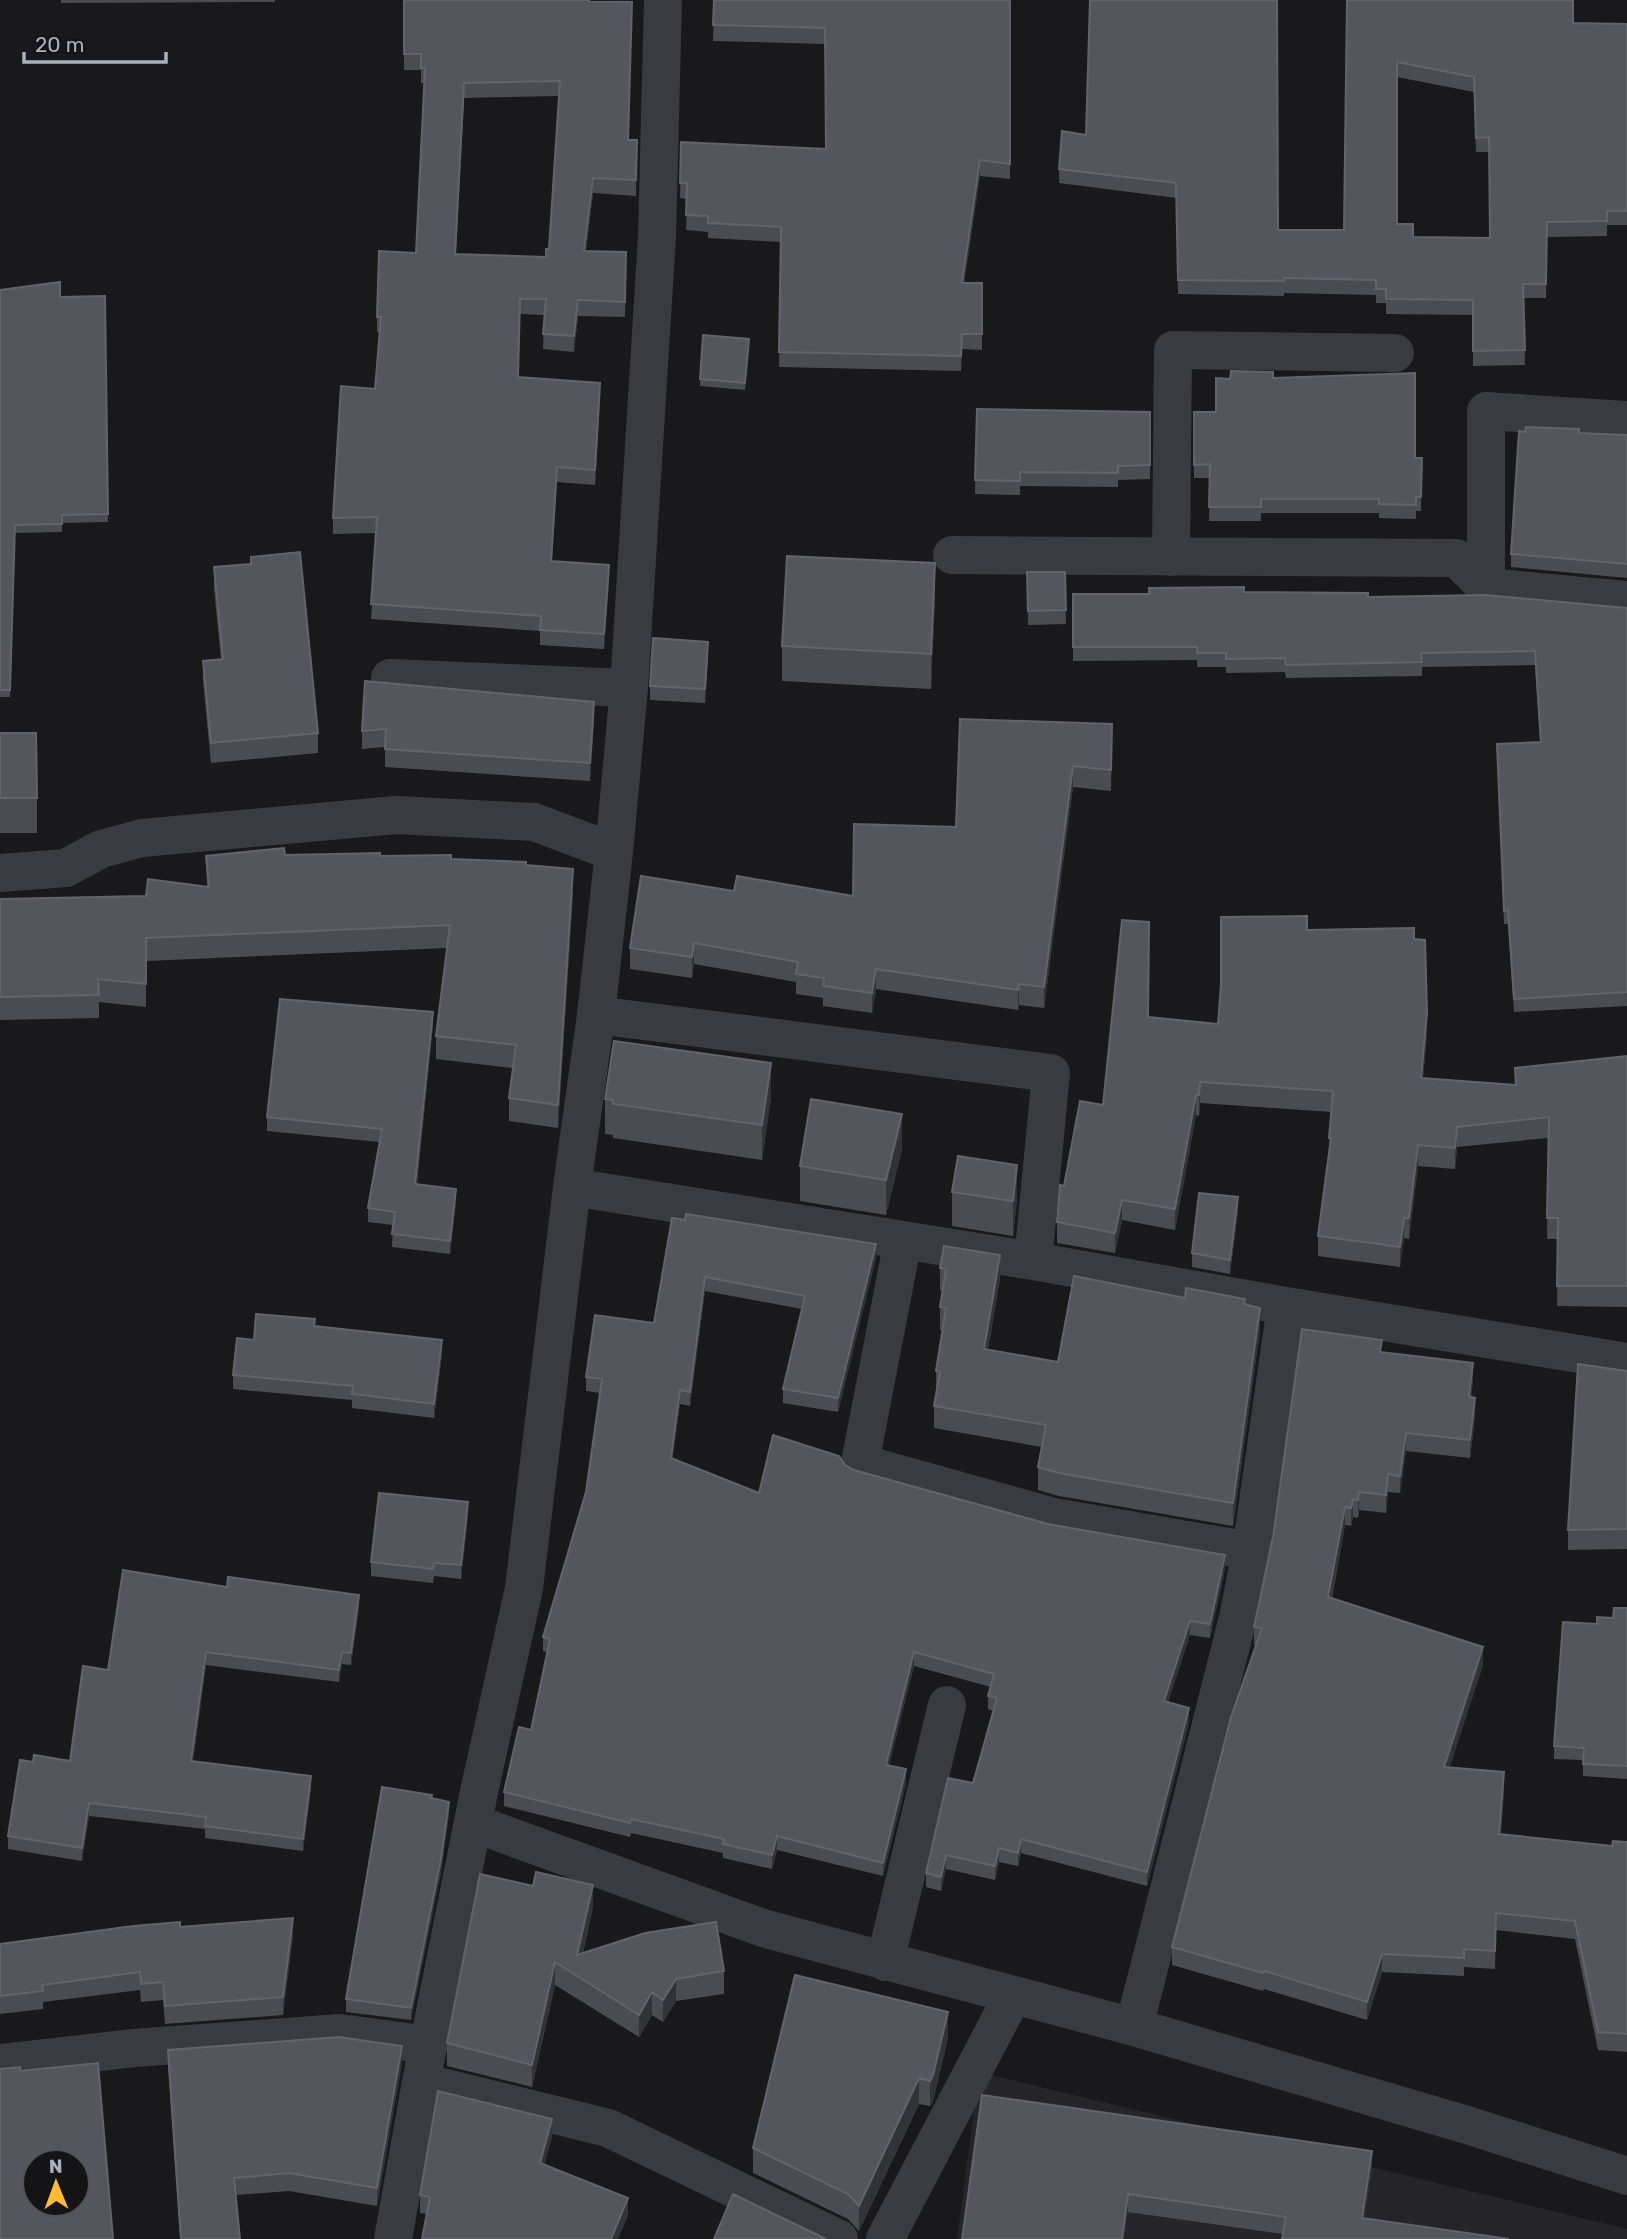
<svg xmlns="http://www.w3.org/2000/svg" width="1627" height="2239" font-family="Rubik,sans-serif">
<rect width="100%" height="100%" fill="#19191c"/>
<path fill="#252529" d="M979,2072L1627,2229V2239H957Z"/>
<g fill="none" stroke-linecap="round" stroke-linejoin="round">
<path stroke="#3a3b41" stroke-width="38" d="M952,555L1456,558L1486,587L1627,600
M1171,557L1173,350L1395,353
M1486,587V411L1627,420
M390,678L629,688
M0,873L66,868L101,849L142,838L396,815L534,822L614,852
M596,1015L1051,1073L1033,1261
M572,1187L1033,1261L1286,1306L1627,1362
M903,1240L860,1463L1054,1517L1251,1551
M473,1823L763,1928L1134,2027L1467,2125L1627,2176
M885,1962L947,1705
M1134,2027L1238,1618L1251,1551L1286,1306
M0,2063L134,2048L340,2033L429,2045
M421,2082L608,2128L839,2239
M393,2239L421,2082L479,1792L524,1588L572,1187L596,1015L614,852L629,688L657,236L663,0
M885,2239L1013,1995"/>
</g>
<path fill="#4a4c51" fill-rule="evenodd" d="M61,0H275V2L61,3Z
M404,0H590L628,140H637L636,196L593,193L586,251L626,268L625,317L578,316L574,352L543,349L544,315L520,314L518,377L600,398L595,485L557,482L552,561L609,580L604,649L540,645V631L371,619L376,533L333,534V518L375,389L380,332H377V317L416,253L424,83H421V70H404ZM559,96L549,249L546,257L456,254L464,98Z
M714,0H1010V179L980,176L964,283H982V350L962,349L961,371L779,367L781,242L708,238V232L686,230L687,199L680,198L681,142L826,149L825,44L713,41Z
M1347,0L1573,23L1627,24V225H1607V236L1547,237L1546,298H1524L1525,365L1473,366V315L1386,314V303H1376V295L1284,293V296L1178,294L1176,198L1059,183V169L1062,131L1278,230H1344ZM1397,77L1474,92L1476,152H1489L1490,238L1413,237L1397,224Z
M0,290L60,297L105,296L108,522L62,523V532L15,533L10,697H0Z
M749,346L745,390L700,386V379Z
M1273,378L1415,458H1422L1421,511H1416V519L1379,518V513H1261V521H1209L1210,478H1194V412H1216L1230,379Z
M977,409L1150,412V479L1118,480V487L1020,486V495L975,494Z
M1579,433L1627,435V578L1511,567V554Z
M251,557L318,733V753L211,763L203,681V661L221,659L214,588V567L251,564Z
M1027,572H1065L1066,624L1028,625Z
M1244,592L1627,608V1006L1514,1012L1508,924H1504L1497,744L1540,742L1535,665L1422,667V676L1286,678L1285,672L1226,673V667H1197V660L1073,661V594H1149Z
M935,598L931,689L782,681V646Z
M708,655L705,703L650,700V686Z
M365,681L594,720L590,781L385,767V747L362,749V731Z
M0,733L37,798V833H0Z
M1112,745L1111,791L1073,787L1044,1008L1019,1005L1018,1010L876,989L872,1013L823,1006V998L796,994V982L694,964L692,978L630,969V948L734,891L853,896L956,827Z
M285,855L380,856L526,865L573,892L558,1128L509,1121V1098L513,1068L436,1059V1036L447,948L146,961V1007L99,1002V1018L0,1020V899L146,896L207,887L206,856Z
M1307,930L1414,939L1427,1034L1423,1078L1515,1085V1068L1627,1056V1307L1557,1306L1558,1239H1547L1548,1138L1457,1147L1455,1169L1418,1166L1409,1239L1404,1238L1400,1267L1318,1256V1236L1329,1156L1331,1112L1200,1103L1199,1116L1196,1115L1175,1230L1122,1220L1115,1253L1057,1243V1222L1064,1186L1103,1105L1148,1017L1218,1024Z
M433,1025L417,1184L456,1202L450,1254L392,1247L393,1225L368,1222V1208L379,1142L267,1131V1117Z
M771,1098L762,1160L613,1138V1135L605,1134V1099Z
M902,1149L886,1215L800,1201V1166Z
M952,1192L1017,1199L1013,1236L952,1226Z
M1238,1211L1230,1274L1192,1267V1253Z
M672,1218L876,1258L838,1412L783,1403V1389L802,1309L705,1291L690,1406L680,1404L672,1459L759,1493L845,1465L854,1470L1048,1524L1225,1569L1210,1638L1190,1635L1168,1702L1189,1722L1147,1886L1021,1853L1018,1866L999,1862L995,1880L946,1869L941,1891L926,1887V1873L973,1783L994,1711L988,1709V1696L991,1687L914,1666L889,1765L906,1783L883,1876L777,1850L772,1869L723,1858V1853L631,1833L630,1837L504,1806V1792L531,1730L547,1652L543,1651V1637L586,1492L600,1393L586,1391V1377L654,1323Z
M940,1268L1000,1278L988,1350L1058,1362L1185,1298L1245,1305L1260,1330L1233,1526L1059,1496L1038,1490V1467L1042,1447L934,1428V1406L936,1394V1371L942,1330H940V1307L942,1291L940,1290Z
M315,1326L442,1354L434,1418L352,1408V1400L233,1389V1375L254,1340Z
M1382,1352L1473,1381L1471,1397L1475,1416L1470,1458L1406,1451L1400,1493L1388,1492L1386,1513L1359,1510L1358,1518L1353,1517L1351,1526L1345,1525L1332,1598L1483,1665L1449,1768L1504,1790L1501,1834L1612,1846L1627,1842V2052L1598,2050L1575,1939L1496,1930L1495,1969L1464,1967V1976L1382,1972L1367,2020L1264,1989L1263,1991L1172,1965V1947L1256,1645H1254V1627Z
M1627,1371V1549L1568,1550V1530Z
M468,1516L461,1579L434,1576L433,1583L371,1576V1562Z
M227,1587L359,1607L351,1665L342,1664L339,1682L206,1665L193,1761L311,1788L303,1851L205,1838V1829L89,1816L82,1861L8,1849V1836L33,1762L70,1761L108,1670Z
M1627,1608V1779L1583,1776V1760L1554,1759V1746L1597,1624L1613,1618Z
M432,1798L449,1814L441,1872L411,2020L346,2012V1999Z
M593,1907L583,1953L724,1971V1994L676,2001L663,2022L652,2015L639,2037L555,1985L532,2087L447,2066V2043Z
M180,1927L293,1936L283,2015L165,2024L163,2000L141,2002L140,1990L43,2002V2009L0,2014V1944Z
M948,2038L933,2101L930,2106L919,2104L859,2231L848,2219L753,2173V2148Z
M168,2050L402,2063L377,2206L289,2191L236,2195L240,2239H180L168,2067Z
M982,2095L1372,2169L1364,2218L1283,2234L1128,2212Z
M552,2137L544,2165L628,2216L427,2214L420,2213V2195Z"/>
<path fill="#323337" d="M464,83V98L455,269V254Z
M980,160V176L962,299V283Z
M593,178V193L584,266V251Z
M578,300V316L574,352V336Z
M600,383V398L595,485V470Z
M557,467V482L551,576V561Z
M935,563V598L931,689V654Z
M609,565V580L604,649V634Z
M708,642V655L705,703V689Z
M594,702V720L590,781V763Z
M1073,766V787L1044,1008V987Z
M573,869V892L558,1128V1105Z
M694,943V964L692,978V957Z
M876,969V989L872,1013V993Z
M1019,984V1005L1018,1010V990Z
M433,1012V1025L415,1197V1184Z
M1427,1013V1034L1421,1099V1078Z
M771,1063V1098L762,1160V1125Z
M1200,1082V1103L1199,1116V1095Z
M1196,1095V1115L1175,1230V1209Z
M902,1114V1149L886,1215V1180Z
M1457,1127V1147L1455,1169V1148Z
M1418,1145V1166L1409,1239V1218Z
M1017,1165V1199L1013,1236V1201Z
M456,1189V1202L450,1254V1241Z
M1238,1197V1211L1230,1274V1260Z
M1122,1200V1220L1115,1253V1233Z
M1404,1218V1238L1400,1267V1247Z
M876,1244V1258L838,1412V1398Z
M1000,1255V1278L984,1372V1349Z
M705,1277V1291L690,1406V1392Z
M1260,1308V1330L1233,1526V1503Z
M442,1340V1354L434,1418V1404Z
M1473,1363V1381L1469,1414V1396Z
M680,1390V1404L671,1472V1458Z
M1475,1398V1416L1470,1458V1440Z
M1406,1433V1451L1400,1493V1476Z
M1388,1474V1492L1386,1513V1495Z
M1359,1492V1510L1358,1518V1500Z
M1353,1499V1517L1351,1526V1508Z
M468,1502V1516L461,1579V1565Z
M1345,1507V1525L1328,1615V1597Z
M1225,1555V1569L1210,1638V1624Z
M359,1595V1607L351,1665V1653Z
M1190,1621V1635L1164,1715V1701Z
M1483,1647V1665L1444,1785V1767Z
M206,1652V1665L191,1773V1761Z
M342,1652V1664L339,1682V1670Z
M914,1652V1666L886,1779V1765Z
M1189,1708V1722L1147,1886V1872Z
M906,1769V1783L883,1876V1863Z
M1504,1772V1790L1499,1852V1834Z
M311,1776V1788L303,1851V1839Z
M449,1802V1814L441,1872L411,2020V2008Z
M89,1803V1816L82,1861V1848Z
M777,1836V1850L772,1869V1855Z
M1021,1839V1853L1018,1866V1853Z
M999,1848V1862L995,1880V1866Z
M946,1855V1869L941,1891V1877Z
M593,1885V1907L577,1977V1955Z
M293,1918V1936L283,2015V1997Z
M1382,1954V1972L1367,2020V2002Z
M555,1962V1985L532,2087V2065Z
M676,1979V2001L663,2022V2000Z
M652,1992V2015L639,2037V2015Z
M948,2012V2038L933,2101L930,2106V2081Z
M402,2046V2063L377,2206V2188Z
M919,2078V2104L859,2231V2206Z
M552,2119V2137L540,2181V2163Z
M1372,2151V2169L1362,2235V2218Z
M1128,2194V2212L1124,2239H1122Z
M628,2198V2216L618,2239H611Z"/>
<path fill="#55565d" stroke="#62646c" stroke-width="2" fill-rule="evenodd" d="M404,0H589V1L632,2L628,140H637L636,180L593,178L584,251L626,252L625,302L578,300L574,336L543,334L546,299H520L518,377L600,383L595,470L557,467L551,561L609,565L604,634L540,630L541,616L371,604L377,517L333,518L341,386L375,389L381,317H377L379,251L416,253L425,68H421V54H404ZM560,81L549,249H546V257L455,254L464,83Z
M714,0H1010V164L980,160L962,283H982V334H962L961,356L779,352L781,227L708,223V216L686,215L687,183H680L681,142L826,149L825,28L713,25Z
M1090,0H1277L1278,230H1344L1347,0H1573V23L1627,24V211H1607V221L1547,222L1546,284H1523L1525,350L1473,351V300L1386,299V289H1376V280L1284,278V281L1178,280L1176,183L1059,169L1062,131L1086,135ZM1397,62L1474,77L1476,138L1489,137L1490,238L1413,237V224H1397Z
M60,282V297L105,296L108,514L62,515V524L15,525L10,690H0V290Z
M703,335L749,339L745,383L700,379Z
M1231,371L1273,372V378L1415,373V458H1422L1421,497H1416V505L1379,504V499H1261V507H1209L1210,464L1194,465V412H1216V378L1230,379Z
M977,409L1150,412V465L1118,466V473L1020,472V481L975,480Z
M1526,427L1579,429V433L1627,435V564L1511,554L1519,431L1525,432Z
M300,552L318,733L211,743L203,661L223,659L214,567L251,564V557Z
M787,556L935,563L931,654L782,646Z
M1027,572H1065L1066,610L1028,611Z
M1244,587V592L1368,593V597L1485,595L1627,608V992L1514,999L1508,910L1504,911L1497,744L1541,742L1535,651L1421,653L1422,662L1286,665L1285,658L1226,659V653H1197V647H1073V594H1149V588Z
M653,638L708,642L705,689L650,686Z
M365,681L594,702L590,763L385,749L386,729L362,731Z
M960,719L1112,724L1111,770L1073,766L1044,987L1019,984L1018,990L876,969L872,993L823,986L824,978L796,974L798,962L694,943L692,957L630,948L641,876L734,891L737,876L853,896L854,824L956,827Z
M0,733H36L37,798H0Z
M284,848L285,855L380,853V856L451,855V859L526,862V865L573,869L558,1105L509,1098L516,1045L436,1036L450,925L146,938V984L98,979L99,995L0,997V899L146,896L148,879L209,887L206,856Z
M1307,916V930L1414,928V939L1425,940L1427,1013L1421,1078L1516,1085L1515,1068L1627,1056V1286H1557L1558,1218H1547L1549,1117L1457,1127L1455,1148L1418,1145L1409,1218H1404L1400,1247L1318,1236L1331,1138H1329L1333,1091L1200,1082L1199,1095H1196L1175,1209L1122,1200L1115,1233L1057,1222L1060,1185L1064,1186L1080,1101L1103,1105L1122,920L1149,922L1148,1017L1218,1024L1221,984V917Z
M280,999L433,1012L415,1184L456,1189L450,1241L392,1234L395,1212L368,1208L382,1129L267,1117Z
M614,1041L771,1063L762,1125L613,1104V1100L605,1099Z
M811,1099L902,1114L886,1180L800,1166Z
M958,1156L1017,1165L1013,1201L952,1192Z
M1199,1193L1238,1197L1230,1260L1192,1253Z
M686,1214L876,1244L838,1398L783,1389L805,1296L705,1277L690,1392L680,1390L671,1458L759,1493L773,1435L839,1456L845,1465L854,1470L1048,1524L1225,1555L1210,1624L1190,1621L1164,1701L1189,1708L1147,1872L1021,1839L1018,1853L999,1848L995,1866L946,1855L941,1877L926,1873L948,1778L973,1783L997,1698L988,1696L994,1674L914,1652L886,1765L906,1769L883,1863L777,1836L772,1855L723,1844L724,1839L631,1819L630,1823L504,1792L519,1727L531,1730L550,1639L543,1637L586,1492L602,1379L586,1377L595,1315L654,1323L672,1218L685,1220Z
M944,1246L1000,1255L984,1349L1058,1362L1074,1276L1185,1298L1186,1288L1245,1299L1244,1304L1260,1308L1233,1503L1059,1473L1038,1467L1046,1425L934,1406L940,1372L936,1371L946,1308L940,1307L946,1269L940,1268Z
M256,1314L315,1319L314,1326L442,1340L434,1404L352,1394L353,1386L233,1375L237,1338L254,1340Z
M1302,1329L1382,1340L1380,1352L1473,1363L1469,1396L1475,1398L1470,1440L1406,1433L1400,1476L1388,1474L1386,1495L1359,1492L1358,1500L1353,1499L1351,1508L1345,1507L1328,1597L1483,1647L1444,1767L1504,1772L1499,1834L1612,1846L1613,1841L1627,1842V2034L1598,2032L1575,1921L1496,1913L1495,1951L1464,1949V1958L1382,1954L1367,2002L1264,1971L1263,1973L1172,1947L1231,1717L1262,1628L1254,1627L1273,1537Z
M1578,1364L1627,1371V1529L1568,1530Z
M379,1493L468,1502L461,1565L434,1563L433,1569L371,1562Z
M123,1570L227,1587L228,1577L359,1595L351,1653L342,1652L339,1670L206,1652L191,1761L311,1776L303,1839L205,1826L206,1817L89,1803L82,1848L8,1836L20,1760L33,1762L34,1755L70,1761L83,1666L108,1670Z
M1614,1608H1627V1766L1583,1764L1584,1748L1554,1746L1563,1622L1597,1624V1617L1613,1618Z
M382,1787L432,1795L431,1798L449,1802L441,1859L411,2008L346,1999Z
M536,1872L593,1885L577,1955L645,1933L716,1922L724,1971L676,1979L663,2000L652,1992L639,2015L555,1962L532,2065L447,2043L480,1874L533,1886Z
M293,1918L283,1997L165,2006L163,1982L141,1984L140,1972L42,1985L43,1991L0,1996V1944L133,1926L180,1922V1927Z
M795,1975L948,2012L933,2075L930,2081L919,2078L859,2206L848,2194L753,2148Z
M339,2037L402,2046L377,2188L289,2173L234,2178L240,2239H181L168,2050Z
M98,2063L113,2239H0V2069L20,2067V2071ZM35,2162H77V2204H35Z
M438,2091L552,2119L540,2163L628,2198L611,2239H422L430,2197L420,2195Z
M982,2095L1372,2151L1362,2218L1509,2239H1282L1286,2217L1128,2194L1122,2239H962Z
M733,2194L826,2239H714Z"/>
<g transform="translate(56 2183) rotate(359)"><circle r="33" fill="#141417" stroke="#505259" stroke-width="2"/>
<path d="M0-5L12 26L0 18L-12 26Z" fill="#fcbb31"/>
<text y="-10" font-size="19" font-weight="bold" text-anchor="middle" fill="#abb0bc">N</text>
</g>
<path d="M24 52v10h142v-10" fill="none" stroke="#abb0bc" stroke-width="3.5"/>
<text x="35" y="52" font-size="21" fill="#abb0bc" stroke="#141417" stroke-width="5" paint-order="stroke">20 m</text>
</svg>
